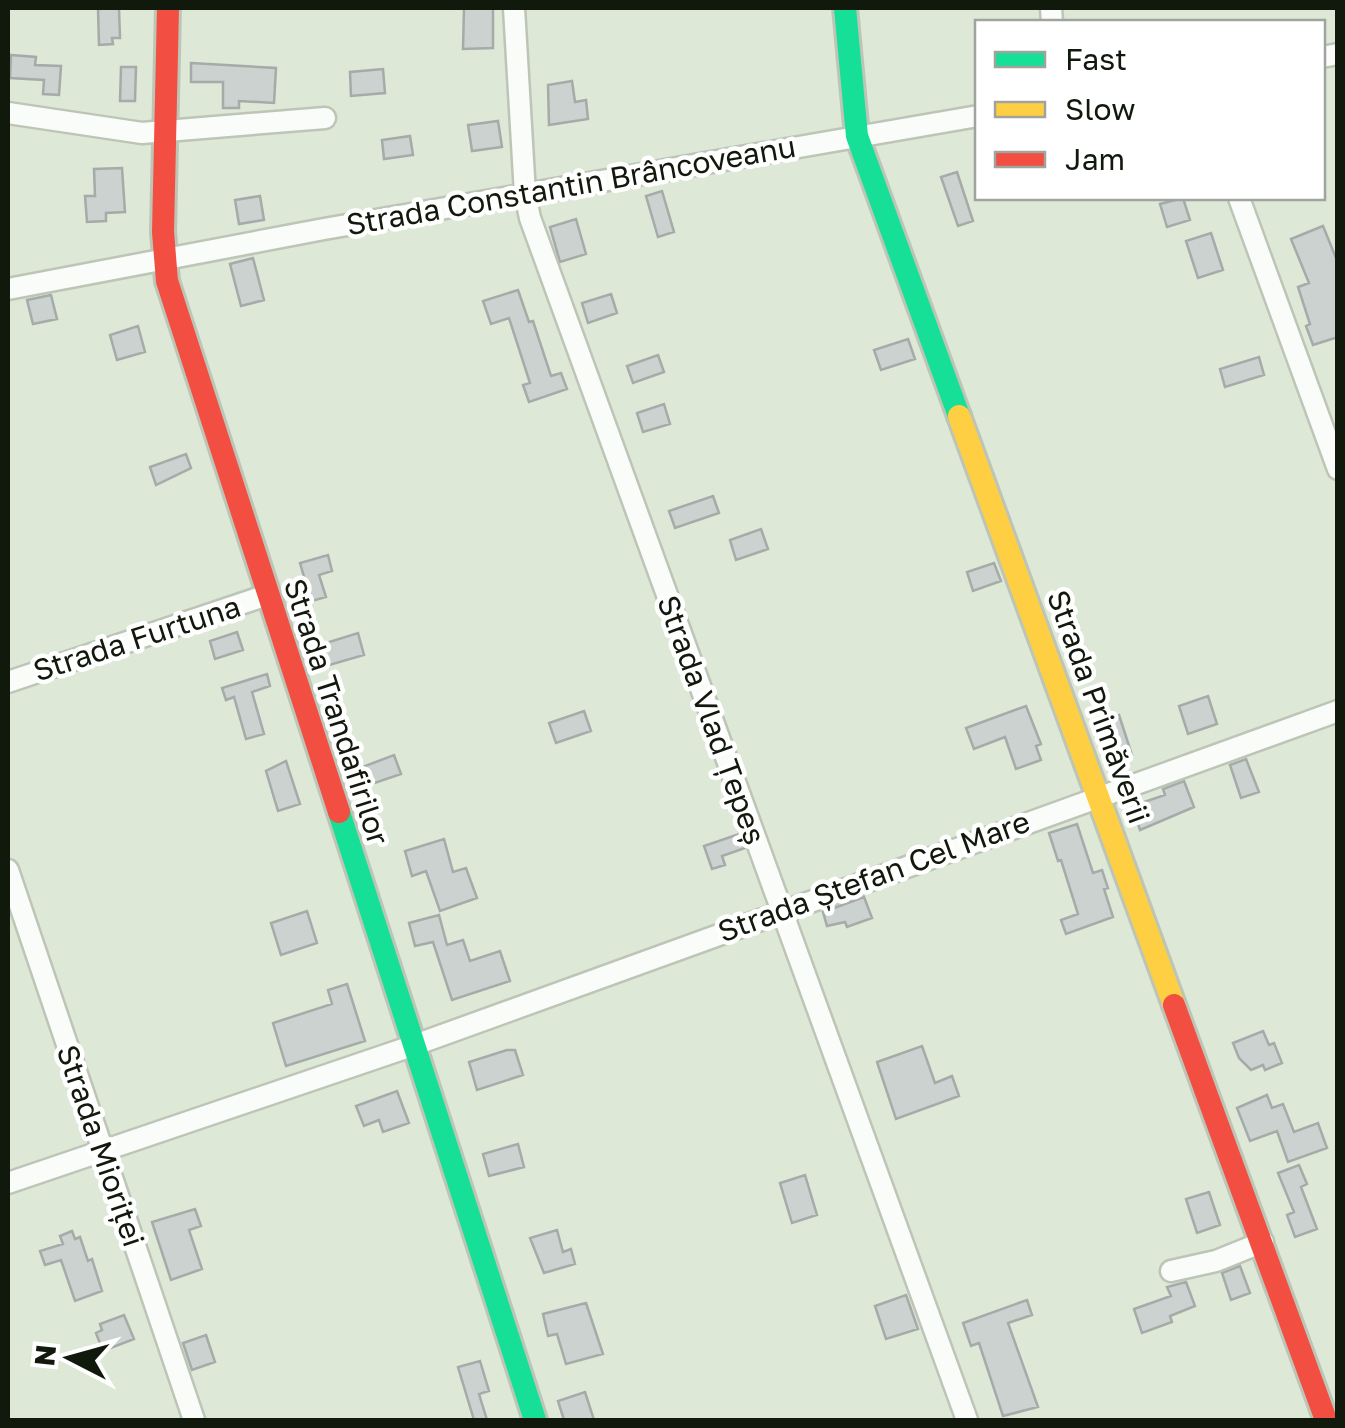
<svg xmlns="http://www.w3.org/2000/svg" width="1345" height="1428" font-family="'Golos Text',sans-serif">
<rect width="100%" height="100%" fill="#dde8d6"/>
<path fill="#cbd2d0" stroke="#a4aba8" stroke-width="2.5" d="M119,8L120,38H112L113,44L99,45L98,9Z
M464,8H493V48L463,49Z
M11,55L36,57L35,65L61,66L59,95L43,94L44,80L10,78Z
M191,63L276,68L274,103L239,101V108H223V82H191Z
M121,67H136L135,101H120Z
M383,69L385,93L351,96L350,72Z
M572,81L575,102L586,100L588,119L549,125L548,85Z
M498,121L502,147L472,151L468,125Z
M410,136L413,155L384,159L382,140Z
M122,168L125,212L106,213V221L87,222L85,196H95L94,169Z
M957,172L973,221L958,226L941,177Z
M662,191L674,232L658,237L646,196Z
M260,196L264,220L239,224L235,200Z
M1183,198L1190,220L1167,227L1160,204Z
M576,219L586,254L560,262L550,227Z
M1323,226L1338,263V337L1313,345L1306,326L1310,324L1298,287L1309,283L1291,239Z
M1211,233L1223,270L1198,278L1186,241Z
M253,258L264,300L241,306L230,264Z
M518,290L529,322L533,321L551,376L561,373L567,389L529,402L523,385L530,383L509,318L491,324L483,301Z
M611,294L617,313L588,323L582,303Z
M51,295L57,319L33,324L27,300Z
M138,326L145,352L117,360L110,335Z
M908,339L915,359L881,370L874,350Z
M658,355L664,372L633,383L627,366Z
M1259,357L1264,375L1225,387L1220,369Z
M664,404L670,424L643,432L637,413Z
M186,454L191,468L156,485L150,467Z
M713,496L719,513L675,528L669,511Z
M761,529L768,549L736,560L730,540Z
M328,555L332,571L319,575L326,597L298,605L293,591L307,587L300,563Z
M994,563L1001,581L973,591L967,572Z
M237,632L243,650L215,659L210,641Z
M358,633L364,655L319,668L313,647Z
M267,674L270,686L252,692L264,734L246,739L234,697L226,700L222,688Z
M1208,696L1217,724L1188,734L1179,706Z
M1026,706L1041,744L1036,746L1041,760L1016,769L1005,737L974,749L966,728Z
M584,711L591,731L556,743L549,723Z
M1119,715L1132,755L1114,761L1100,722Z
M394,755L401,774L366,786L360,768Z
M1246,759L1259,792L1241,798L1230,765Z
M286,761L300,804L278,811L266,771Z
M1184,781L1194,807L1140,830L1132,806L1165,795L1163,789Z
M1077,824L1093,873L1102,870L1108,888L1104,889L1113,917L1066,934L1061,920L1078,914L1061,860L1058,861L1049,833Z
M739,834L745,848L722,856L725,865L712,869L704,846Z
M444,839L453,872L466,868L477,898L440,911L426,871L412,876L405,851Z
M864,897L872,918L847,927L845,922L827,926L823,912Z
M307,911L317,943L281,955L271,923Z
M439,915L447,945L463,940L470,961L500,951L510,981L452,1000L433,942L415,946L409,923Z
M347,984L365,1041L286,1066L273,1023L332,1004L328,990Z
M1263,1031L1269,1045L1274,1043L1282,1063L1265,1070L1263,1065L1251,1070L1239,1058L1233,1043Z
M922,1046L935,1083L952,1076L959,1096L896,1119L877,1062Z
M507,1050H515L523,1075L477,1090L469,1062Z
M397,1091L409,1123L383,1132L379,1120L364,1126L356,1106Z
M1267,1095L1272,1108L1283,1104L1294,1132L1318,1123L1327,1148L1288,1162L1277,1131L1250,1141L1237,1108Z
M518,1144L524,1167L489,1176L483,1154Z
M1299,1165L1307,1184L1301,1187L1317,1229L1295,1237L1287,1215L1294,1212L1278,1173Z
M805,1175L817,1215L792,1223L780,1183Z
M1209,1192L1220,1225L1197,1233L1186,1199Z
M195,1209L201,1226L189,1230L202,1269L171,1280L152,1222Z
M557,1230L563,1252L571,1249L575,1264L544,1273L530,1238Z
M72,1231L75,1239L80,1237L88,1261L92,1259L102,1291L75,1301L61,1260L45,1265L40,1251L63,1244L60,1236Z
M1240,1266L1250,1293L1231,1300L1222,1273Z
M1186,1282L1195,1306L1170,1316L1172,1322L1142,1333L1134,1309L1171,1296L1167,1287Z
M906,1295L918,1329L886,1339L875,1306Z
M1027,1300L1032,1315L1008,1323L1038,1407L1003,1416L979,1343L971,1346L963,1323Z
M586,1303L603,1354L566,1364L557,1334L548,1336L543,1314Z
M124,1315L134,1339L103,1351L96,1333L102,1330L100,1324Z
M206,1335L215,1362L192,1370L183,1343Z
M480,1361L489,1391L479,1394L487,1420H474L458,1367Z
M585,1392L594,1420H564L558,1401Z"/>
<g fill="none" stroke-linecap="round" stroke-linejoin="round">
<g stroke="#bdc5b7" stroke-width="25">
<path id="street" d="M514,8L525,194L530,218L967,1420
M1051,8L1052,22
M1322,57L1338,54
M8,113L142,133L325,118
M1239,198L1338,469
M8,289L324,229L978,116
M8,682L267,595
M8,870L194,1420
M8,1183L412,1046L1338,711
M1171,1271L1216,1261L1263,1242"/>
</g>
<g stroke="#bdc5b7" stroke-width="28">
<path id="fast" d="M845,8L857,136L959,416
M339,812L535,1420"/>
</g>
<g stroke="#bdc5b7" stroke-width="28">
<path id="slow" d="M959,416L1174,1005"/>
</g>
<g stroke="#bdc5b7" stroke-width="28">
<path id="jam" d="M168,8L163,232L167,281L339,812
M1174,1005L1326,1420"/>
</g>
<use href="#street" stroke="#fafcf9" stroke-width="20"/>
<use href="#fast" stroke="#16e098" stroke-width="22"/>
<use href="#slow" stroke="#ffcf43" stroke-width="22"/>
<use href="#jam" stroke="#f24e42" stroke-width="22"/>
</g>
<g text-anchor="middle" stroke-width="9" stroke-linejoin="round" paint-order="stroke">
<g font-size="30" fill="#11180c" stroke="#fff">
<text transform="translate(571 186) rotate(-10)" y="10">Strada Constantin Brâncoveanu</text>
<text transform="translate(137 639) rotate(-18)" y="10">Strada Furtuna</text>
<text transform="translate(1098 707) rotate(70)" y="10">Strada Primăverii</text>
<text transform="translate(336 712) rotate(72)" y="10">Strada Trandafirilor</text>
<text transform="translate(711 720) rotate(70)" y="10">Strada Vlad Țepeș</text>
<text transform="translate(874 877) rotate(-20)" y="10">Strada Ștefan Cel Mare</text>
<text transform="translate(100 1146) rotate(71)" y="10">Strada Mioriței</text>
</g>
</g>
<rect width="1345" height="1428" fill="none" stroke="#11180c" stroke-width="20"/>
<rect x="975" y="20" width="350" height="180" fill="#ffffff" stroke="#a0a39e" stroke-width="2.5"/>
<rect x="995" y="52" width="50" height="15" fill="#16e098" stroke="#a0a39e" stroke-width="2.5"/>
<text x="1065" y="70" font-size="30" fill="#11180c">Fast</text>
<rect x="995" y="102" width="50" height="15" fill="#ffcf43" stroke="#a0a39e" stroke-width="2.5"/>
<text x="1065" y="120" font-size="30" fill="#11180c">Slow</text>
<rect x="995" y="152" width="50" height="15" fill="#f24e42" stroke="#a0a39e" stroke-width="2.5"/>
<text x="1065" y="170" font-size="30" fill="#11180c">Jam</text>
<g transform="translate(70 1358) rotate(276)" stroke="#ffffff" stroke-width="8" paint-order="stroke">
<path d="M0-8L18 38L0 25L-18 38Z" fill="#11180c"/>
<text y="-15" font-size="28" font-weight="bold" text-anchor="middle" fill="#11180c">N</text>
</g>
</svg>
